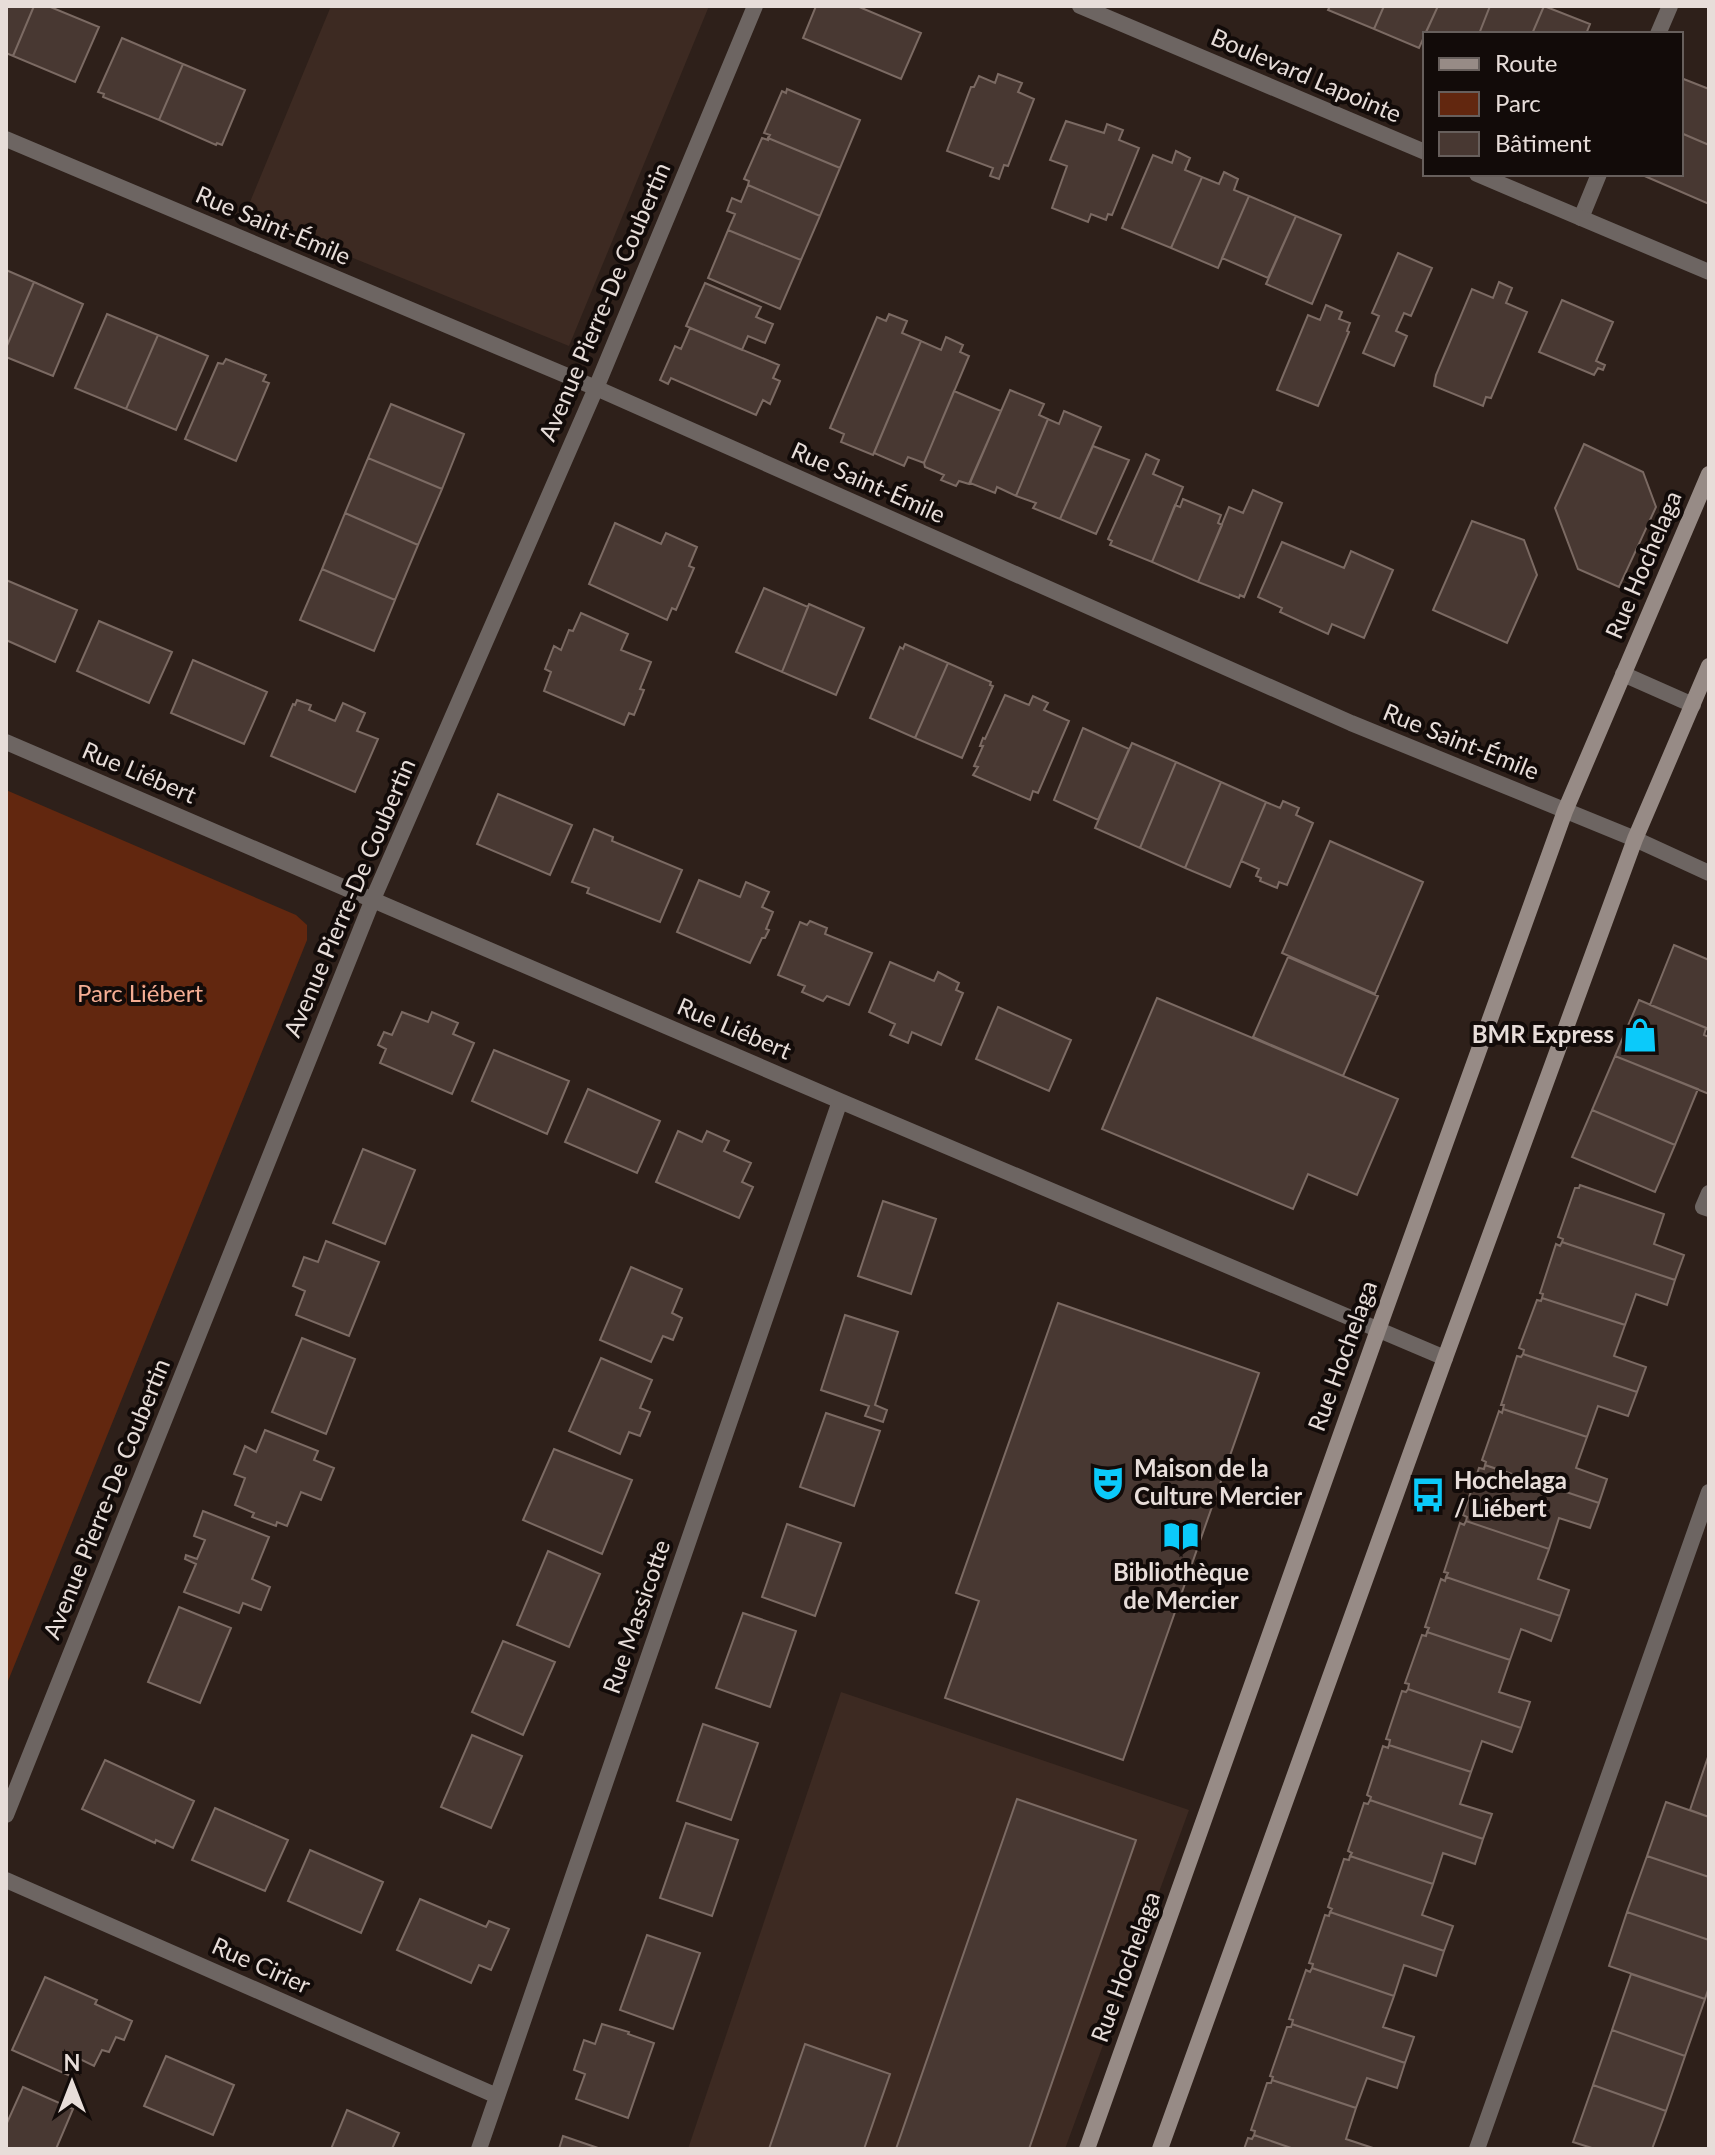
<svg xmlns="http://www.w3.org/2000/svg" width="1715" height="2155" font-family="Lato,sans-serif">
<rect width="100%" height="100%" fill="#2e201a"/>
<path fill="#3d2a22" d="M331,6H709L569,346L245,214Z
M841,1692L1189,1810L1065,2149H688Z"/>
<path fill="#62270f" d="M6,790L296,915L307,925V940L6,1686Z"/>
<path fill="#483832" stroke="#7b6a63" stroke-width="2" d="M6,6H34L13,56L6,53Z
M34,6H48L99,27L75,82L13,56Z
M816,6H857L921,33L901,79L803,38Z
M1330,6H1384L1374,29L1328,10Z
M1384,6H1438L1419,48L1374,29Z
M1438,6H1490L1479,34H1425Z
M1490,6H1544L1532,34H1479Z
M1544,6L1590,24L1586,34H1532Z
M122,38L183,64L159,120L103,97L104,94L98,92Z
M183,64L245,90L222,145L217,143L216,145L159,120Z
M998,74L1022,83L1018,92L1034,99L1008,166L1004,165L999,179L990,176L993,168L947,151L971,87H974L979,76L995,83Z
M1681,78L1709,89V145L1681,133Z
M787,89L860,120L840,168L768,138L770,135L764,133L782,91L786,93Z
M1066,121L1104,133L1107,124L1123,130L1119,140L1139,148L1112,215L1108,214L1106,220L1091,214L1088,222L1052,208L1067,166L1050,160Z
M1681,133L1709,145V204L1640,174H1681Z
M762,138L768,140V138L840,168L820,216L748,185L749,181L744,179Z
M1176,151L1190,158L1185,170L1202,177L1171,248L1122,228L1153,155L1172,163Z
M1224,172L1238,179L1234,190L1249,196L1218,268L1171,248L1202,177L1219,184Z
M748,185L820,216L801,260L728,230L735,214L727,211L732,198L741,202Z
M1249,196L1296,216L1268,278L1222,258Z
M1296,216L1341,235L1312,304L1266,284Z
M728,230L801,260L780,309L708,278Z
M1398,253L1432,268L1411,316L1404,313L1396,331L1407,336L1394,366L1363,353L1379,316L1372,313Z
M6,270L34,282L6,348Z
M34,282L83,304L53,376L6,357V348Z
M1499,282L1512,288L1506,303L1527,312L1491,398L1486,397L1483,406L1434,386L1436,375L1472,289L1493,298Z
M705,283L761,307L756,317L773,324L765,343L748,336L742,350L686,326Z
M1562,300L1613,322L1596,361L1605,365L1603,370L1598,368L1594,375L1539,352Z
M1326,305L1342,312L1339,319L1350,323L1347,331L1349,332L1318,406L1277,390L1308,315L1320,320Z
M107,314L158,335L126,409L75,388Z
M889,314L907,321L902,333L921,341L873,455L841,442L844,434L830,428L877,317L886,321Z
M690,328L779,365L773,378L780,381L770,404L763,400L756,415L671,378L668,384L660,380L675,346L681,349Z
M158,335L208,356L176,430L126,409Z
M946,337L963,345L960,352L969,356L924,463L908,457L904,466L874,453L921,341L941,350Z
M226,359L266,375L263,381L269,383L236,461L185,439L218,363L223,364Z
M1010,390L1044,404L1039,415L1048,419L1016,496L997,487L995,493L970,483Z
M954,391L1001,411L969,484L959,481L956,486L941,480L944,475L925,467L924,463Z
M391,404L464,434L442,489L368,458Z
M1064,411L1101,427L1060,519L1033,508L1036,503L1016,496L1048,419L1059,424Z
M1584,444L1643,472L1656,507L1619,587L1578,569L1555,508Z
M1093,446L1129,460L1096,534L1060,519Z
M1146,454L1159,460L1153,474L1183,487L1152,562L1110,545L1112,541L1108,539Z
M368,458L442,489L418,545L345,513Z
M1253,490L1282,503L1244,597L1240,595L1239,598L1198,582L1229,507L1243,513Z
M1183,499L1221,515L1218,523L1222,525L1198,582L1152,562L1175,505L1180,507Z
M345,513L418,545L395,600L322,569Z
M1472,521L1524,540L1537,575L1507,643L1433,610Z
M615,523L661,544L666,533L697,547L689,566L694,568L676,610L672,608L667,620L589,584Z
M1282,542L1344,568L1351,551L1393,570L1364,638L1332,624L1328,634L1280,612L1282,608L1258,597Z
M322,569L395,600L374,651L300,620Z
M6,580L77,610L55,662L6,640Z
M764,588L808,607L782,672L736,652Z
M809,604L864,628L836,695L782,672Z
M581,613L628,634L621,650L651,662L640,689L644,690L634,715L629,713L624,725L544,691L551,672L545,669L554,646L561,650L569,630L573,631Z
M99,621L172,652L149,703L77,671Z
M905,644L948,663L915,738L870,718L900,647L903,649Z
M193,660L267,692L244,744L171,713Z
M948,663L991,682L990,685L993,686L962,758L915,738Z
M1005,695L1029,705L1033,696L1048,703L1044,710L1069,721L1038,793L1033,791L1030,800L973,775L978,767L974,766L983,746H980L983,738L985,739Z
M297,700L311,705L309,710L335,721L343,703L365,713L357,731L378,739L355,792L271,756L293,704L295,705Z
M1083,728L1129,749L1098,820L1054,800Z
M1132,743L1176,762L1140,848L1095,828Z
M1176,762L1221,782L1185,868L1140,848Z
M1221,782L1266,802L1230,887L1185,868Z
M498,794L572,825L550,875L477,844Z
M1283,801L1299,808L1296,815L1313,823L1287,885L1279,882L1277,888L1260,881L1261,878L1256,876L1259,869L1241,861L1266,802L1280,808Z
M594,829L613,837L612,841L682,870L660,922L587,893L589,888L572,882Z
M1330,841L1423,882L1375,994L1282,953Z
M699,880L740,897L746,882L769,892L762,907L773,912L766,929L769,930L765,938H762L750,963L677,932Z
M810,921L827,928L825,934L872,953L849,1005L827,996L823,1001L802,992L805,986L778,975L800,922L807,925Z
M1674,945L1709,960V1029L1650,1005Z
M1288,957L1378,996L1343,1076L1253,1037Z
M890,962L934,981L938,972L959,983L956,990L963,993L941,1045L912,1032L908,1043L890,1035L895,1024L869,1012Z
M1157,998L1398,1099L1357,1195L1308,1174L1293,1209L1102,1129Z
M1639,1000L1706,1028L1704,1035L1709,1037V1094L1615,1056Z
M998,1007L1071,1040L1049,1091L976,1059Z
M402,1012L428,1022L432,1012L458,1023L453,1034L474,1043L452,1094L380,1063L386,1049L378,1045L384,1032L392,1035Z
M494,1050L569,1081L547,1134L472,1101Z
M1615,1056L1698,1089L1675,1145L1592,1110Z
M588,1089L660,1121L637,1173L565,1142Z
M1592,1110L1675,1145L1655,1192L1572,1157Z
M678,1131L702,1142L707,1131L729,1141L724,1151L751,1163L742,1182L753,1187L739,1218L656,1182Z
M363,1149L415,1170L385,1244L333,1223Z
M1580,1185L1664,1214L1654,1244L1684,1255L1675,1280L1562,1242L1563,1239L1558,1237L1575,1188H1579Z
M883,1201L936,1219L911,1294L858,1276Z
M326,1241L379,1262L349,1336L296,1315L305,1291L293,1286L304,1257L318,1262Z
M1562,1242L1675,1280L1667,1305L1636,1294L1625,1325L1542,1298L1543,1294L1540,1293L1556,1244L1560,1246Z
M631,1267L682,1289L672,1313L682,1318L673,1340L663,1336L651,1362L600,1340Z
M1542,1298L1625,1325L1614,1356L1646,1367L1637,1392L1523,1354L1524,1350L1519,1348L1537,1300L1541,1301Z
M1058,1303L1259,1373L1123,1760L945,1698L979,1601L956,1593Z
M845,1315L898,1332L875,1405L887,1410L883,1422L865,1416L869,1406L821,1390Z
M302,1338L355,1359L326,1434L272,1412Z
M1523,1354L1637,1392L1628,1416L1598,1406L1587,1437L1503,1409L1504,1405H1501L1517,1356L1521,1357Z
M601,1358L652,1380L640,1408L650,1412L640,1436L629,1432L620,1454L569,1431Z
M1503,1409L1587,1437L1576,1468L1607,1479L1599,1503L1485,1465L1486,1462L1482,1460L1499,1411L1502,1413Z
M826,1413L880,1431L854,1506L800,1487Z
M265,1430L318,1451L314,1460L334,1468L321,1500L301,1492L287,1526L277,1522L276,1526L252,1517L254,1513L235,1505L245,1478L234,1474L245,1446L256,1452Z
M554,1449L632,1480L602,1554L523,1520Z
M1485,1465L1599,1503L1590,1528L1559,1518L1549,1549L1466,1521L1467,1517L1463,1515L1479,1468L1484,1469Z
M203,1511L269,1537L252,1579L270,1587L261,1610L243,1603L239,1613L184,1592L196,1564L185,1559L186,1555L197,1559L205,1540L194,1536Z
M1466,1521L1549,1549L1538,1579L1569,1590L1560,1616L1446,1577L1448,1573L1444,1572L1460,1523L1464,1525Z
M787,1524L841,1543L815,1616L762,1597Z
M548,1551L600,1574L569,1647L517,1625Z
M1446,1577L1560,1616L1551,1641L1521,1629L1510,1660L1427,1632L1429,1628L1425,1627L1441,1579L1445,1581Z
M179,1607L231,1628L200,1703L148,1682Z
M743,1613L796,1631L770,1707L716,1688Z
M1427,1632L1510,1660L1499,1692L1530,1702L1521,1728L1408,1689L1409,1684L1405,1683L1422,1635L1426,1636Z
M503,1641L555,1662L523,1735L472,1712Z
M1408,1689L1521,1728L1512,1752L1482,1741L1471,1772L1389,1745L1390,1740L1386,1739L1402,1691L1406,1692Z
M703,1724L758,1743L731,1820L677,1801Z
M472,1735L522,1756L491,1828L441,1807Z
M1389,1745L1471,1772L1460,1804L1492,1814L1483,1839L1370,1800L1371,1797L1367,1795L1383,1746L1388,1748Z
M1709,1754V1817L1690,1810Z
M105,1760L194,1801L173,1848L156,1840L155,1843L82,1809Z
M1017,1799L1136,1840L1029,2149H896Z
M1370,1800L1483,1839L1475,1864L1443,1853L1433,1884L1350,1856L1352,1853L1348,1851L1364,1803L1368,1804Z
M1666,1802L1709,1817V1877L1647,1856Z
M215,1808L288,1840L265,1891L192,1860Z
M686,1823L738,1840L712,1916L660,1898Z
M310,1850L383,1882L361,1933L288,1901Z
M1350,1856L1433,1884L1422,1915L1453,1926L1444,1951L1330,1912L1332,1909L1328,1907L1344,1859L1349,1860Z
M1647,1856L1709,1877V1940L1627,1912Z
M420,1899L486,1927L489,1921L509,1929L491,1970L479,1965L471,1983L397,1950Z
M1330,1912L1444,1951L1436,1976L1404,1965L1394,1996L1312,1968L1313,1964L1309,1963L1325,1915L1329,1916Z
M1627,1912L1709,1940V1987L1705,1999L1609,1966Z
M647,1935L700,1953L673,2029L620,2010Z
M1312,1968L1394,1996L1383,2027L1414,2037L1405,2063L1292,2024L1293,2020L1289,2019L1306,1970L1310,1972Z
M1631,1974L1705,1999L1685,2056L1612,2030Z
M45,1977L97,2000L95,2004L132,2021L124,2040L116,2037L109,2052L102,2050L94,2066L76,2057L68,2075L12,2050Z
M602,2024L629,2032L628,2034L654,2043L628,2118L576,2099L585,2074L574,2070L584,2040L595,2044Z
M1292,2024L1405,2063L1397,2088L1367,2078L1356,2108L1272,2080L1273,2077L1270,2076L1287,2027H1291Z
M1612,2030L1685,2056L1666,2111L1593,2085Z
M805,2044L890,2074L864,2149H769Z
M166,2056L234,2085L213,2135L144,2106Z
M1272,2080L1356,2108L1346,2139L1376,2149H1294L1254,2135L1255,2131L1251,2130L1267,2083H1271Z
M1593,2085L1666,2111L1652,2149H1595L1573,2142Z
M23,2087L73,2109L56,2149H6V2125Z
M347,2110L399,2133L392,2149H331Z
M1254,2135L1294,2149H1244L1248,2138L1252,2139Z
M563,2136L601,2149H559Z"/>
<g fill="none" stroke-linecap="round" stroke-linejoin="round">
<path stroke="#6d6562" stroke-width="16" d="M1658,34L1670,6
M1581,218L1599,174
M1623,674L1693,705
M1709,1193L1703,1207L1709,1209
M1477,2149L1709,1492"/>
<path stroke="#6d6562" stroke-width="16" d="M1080,6L1425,152
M6,139L596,388L1351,723L1635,839L1709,873
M1477,174L1709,272
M6,742L840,1101L1445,1358
M6,1815L373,899L596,388L755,6
M6,1880L497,2096
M479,2149L840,1101"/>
<path stroke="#978b86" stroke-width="16" d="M1087,2149L1378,1330L1565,811L1709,474
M1160,2149L1445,1358L1635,839L1709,666"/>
</g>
<defs>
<g id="shop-bare" transform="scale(2.76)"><path d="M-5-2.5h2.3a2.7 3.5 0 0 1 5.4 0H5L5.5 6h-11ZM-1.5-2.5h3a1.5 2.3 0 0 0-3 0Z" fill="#0bcafa" stroke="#120b09" stroke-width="2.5" paint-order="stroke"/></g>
<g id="theatre-bare" transform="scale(2.76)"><path d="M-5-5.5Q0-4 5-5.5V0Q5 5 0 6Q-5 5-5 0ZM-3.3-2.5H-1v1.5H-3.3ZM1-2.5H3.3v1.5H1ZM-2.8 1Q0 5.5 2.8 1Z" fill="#0bcafa" stroke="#120b09" stroke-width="2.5" paint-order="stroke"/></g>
<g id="bus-bare" transform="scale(2.76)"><path d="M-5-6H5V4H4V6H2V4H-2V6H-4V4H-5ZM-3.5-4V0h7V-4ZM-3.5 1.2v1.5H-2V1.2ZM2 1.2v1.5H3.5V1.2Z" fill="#0bcafa" stroke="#120b09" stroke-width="2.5" paint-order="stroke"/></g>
<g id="library-bare" transform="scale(2.76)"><path d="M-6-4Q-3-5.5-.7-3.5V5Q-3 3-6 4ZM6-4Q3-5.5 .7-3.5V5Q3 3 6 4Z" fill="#0bcafa" stroke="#120b09" stroke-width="2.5" paint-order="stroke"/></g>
</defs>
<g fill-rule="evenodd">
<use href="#shop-bare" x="1640" y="1035"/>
<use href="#theatre-bare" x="1108" y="1483"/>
<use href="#bus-bare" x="1428" y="1495"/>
<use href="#library-bare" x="1181" y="1536"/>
</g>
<g text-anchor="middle" stroke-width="8" stroke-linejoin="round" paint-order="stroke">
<g font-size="24" fill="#e7ddd9" stroke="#120b09">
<text transform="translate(1306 76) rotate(23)" y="8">Boulevard Lapointe</text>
<text transform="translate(273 226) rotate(23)" y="8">Rue Saint-Émile</text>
<text transform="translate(605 302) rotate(-67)" y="8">Avenue Pierre-De Coubertin</text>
<text transform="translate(868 483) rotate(24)" y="8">Rue Saint-Émile</text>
<text transform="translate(1644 565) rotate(-67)" y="8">Rue Hochelaga</text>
<text transform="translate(1461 742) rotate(22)" y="8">Rue Saint-Émile</text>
<text transform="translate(139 773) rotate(23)" y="8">Rue Liébert</text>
<text transform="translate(350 898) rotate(-67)" y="8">Avenue Pierre-De Coubertin</text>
<text transform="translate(734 1029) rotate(23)" y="8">Rue Liébert</text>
<text transform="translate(1343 1356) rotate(-70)" y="8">Rue Hochelaga</text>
<text transform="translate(107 1499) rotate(-68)" y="8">Avenue Pierre-De Coubertin</text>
<text transform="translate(637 1617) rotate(-71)" y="8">Rue Massicotte</text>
<text transform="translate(261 1966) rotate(24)" y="8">Rue Cirier</text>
<text transform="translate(1126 1967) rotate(-70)" y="8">Rue Hochelaga</text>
</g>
<g font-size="24" fill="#f5ae94" stroke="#120b09">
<text x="140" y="1002">Parc Liébert</text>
</g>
<g font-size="24" font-weight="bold" fill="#e7ddd9" stroke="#120b09" text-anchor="start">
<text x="1614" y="1043" text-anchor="end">BMR Express</text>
<text x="1134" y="1477">Maison de la<tspan x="1134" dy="28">Culture Mercier</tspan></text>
<text x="1454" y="1489">Hochelaga<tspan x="1454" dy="28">/ Liébert</tspan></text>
<text x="1181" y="1581" text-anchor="middle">Bibliothèque<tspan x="1181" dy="28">de Mercier</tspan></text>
</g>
</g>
<rect width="1715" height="2155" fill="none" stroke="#e7ddd9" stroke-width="16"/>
<rect x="1423" y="32" width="260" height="144" fill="#120b09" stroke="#675f5c" stroke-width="2"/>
<rect x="1439" y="58" width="40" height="12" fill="#978b86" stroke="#675f5c" stroke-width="2"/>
<text x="1495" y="72" font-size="24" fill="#e7ddd9">Route</text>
<rect x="1439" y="92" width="40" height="24" fill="#62270f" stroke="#675f5c" stroke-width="2"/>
<text x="1495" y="112" font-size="24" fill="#e7ddd9">Parc</text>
<rect x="1439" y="132" width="40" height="24" fill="#483832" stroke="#675f5c" stroke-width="2"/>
<text x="1495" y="152" font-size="24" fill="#e7ddd9">Bâtiment</text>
<g transform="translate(72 2083)" stroke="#120b09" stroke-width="6" paint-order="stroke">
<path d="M0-6L14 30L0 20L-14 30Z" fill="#e7ddd9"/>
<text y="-12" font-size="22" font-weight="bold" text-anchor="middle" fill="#e7ddd9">N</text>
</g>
</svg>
